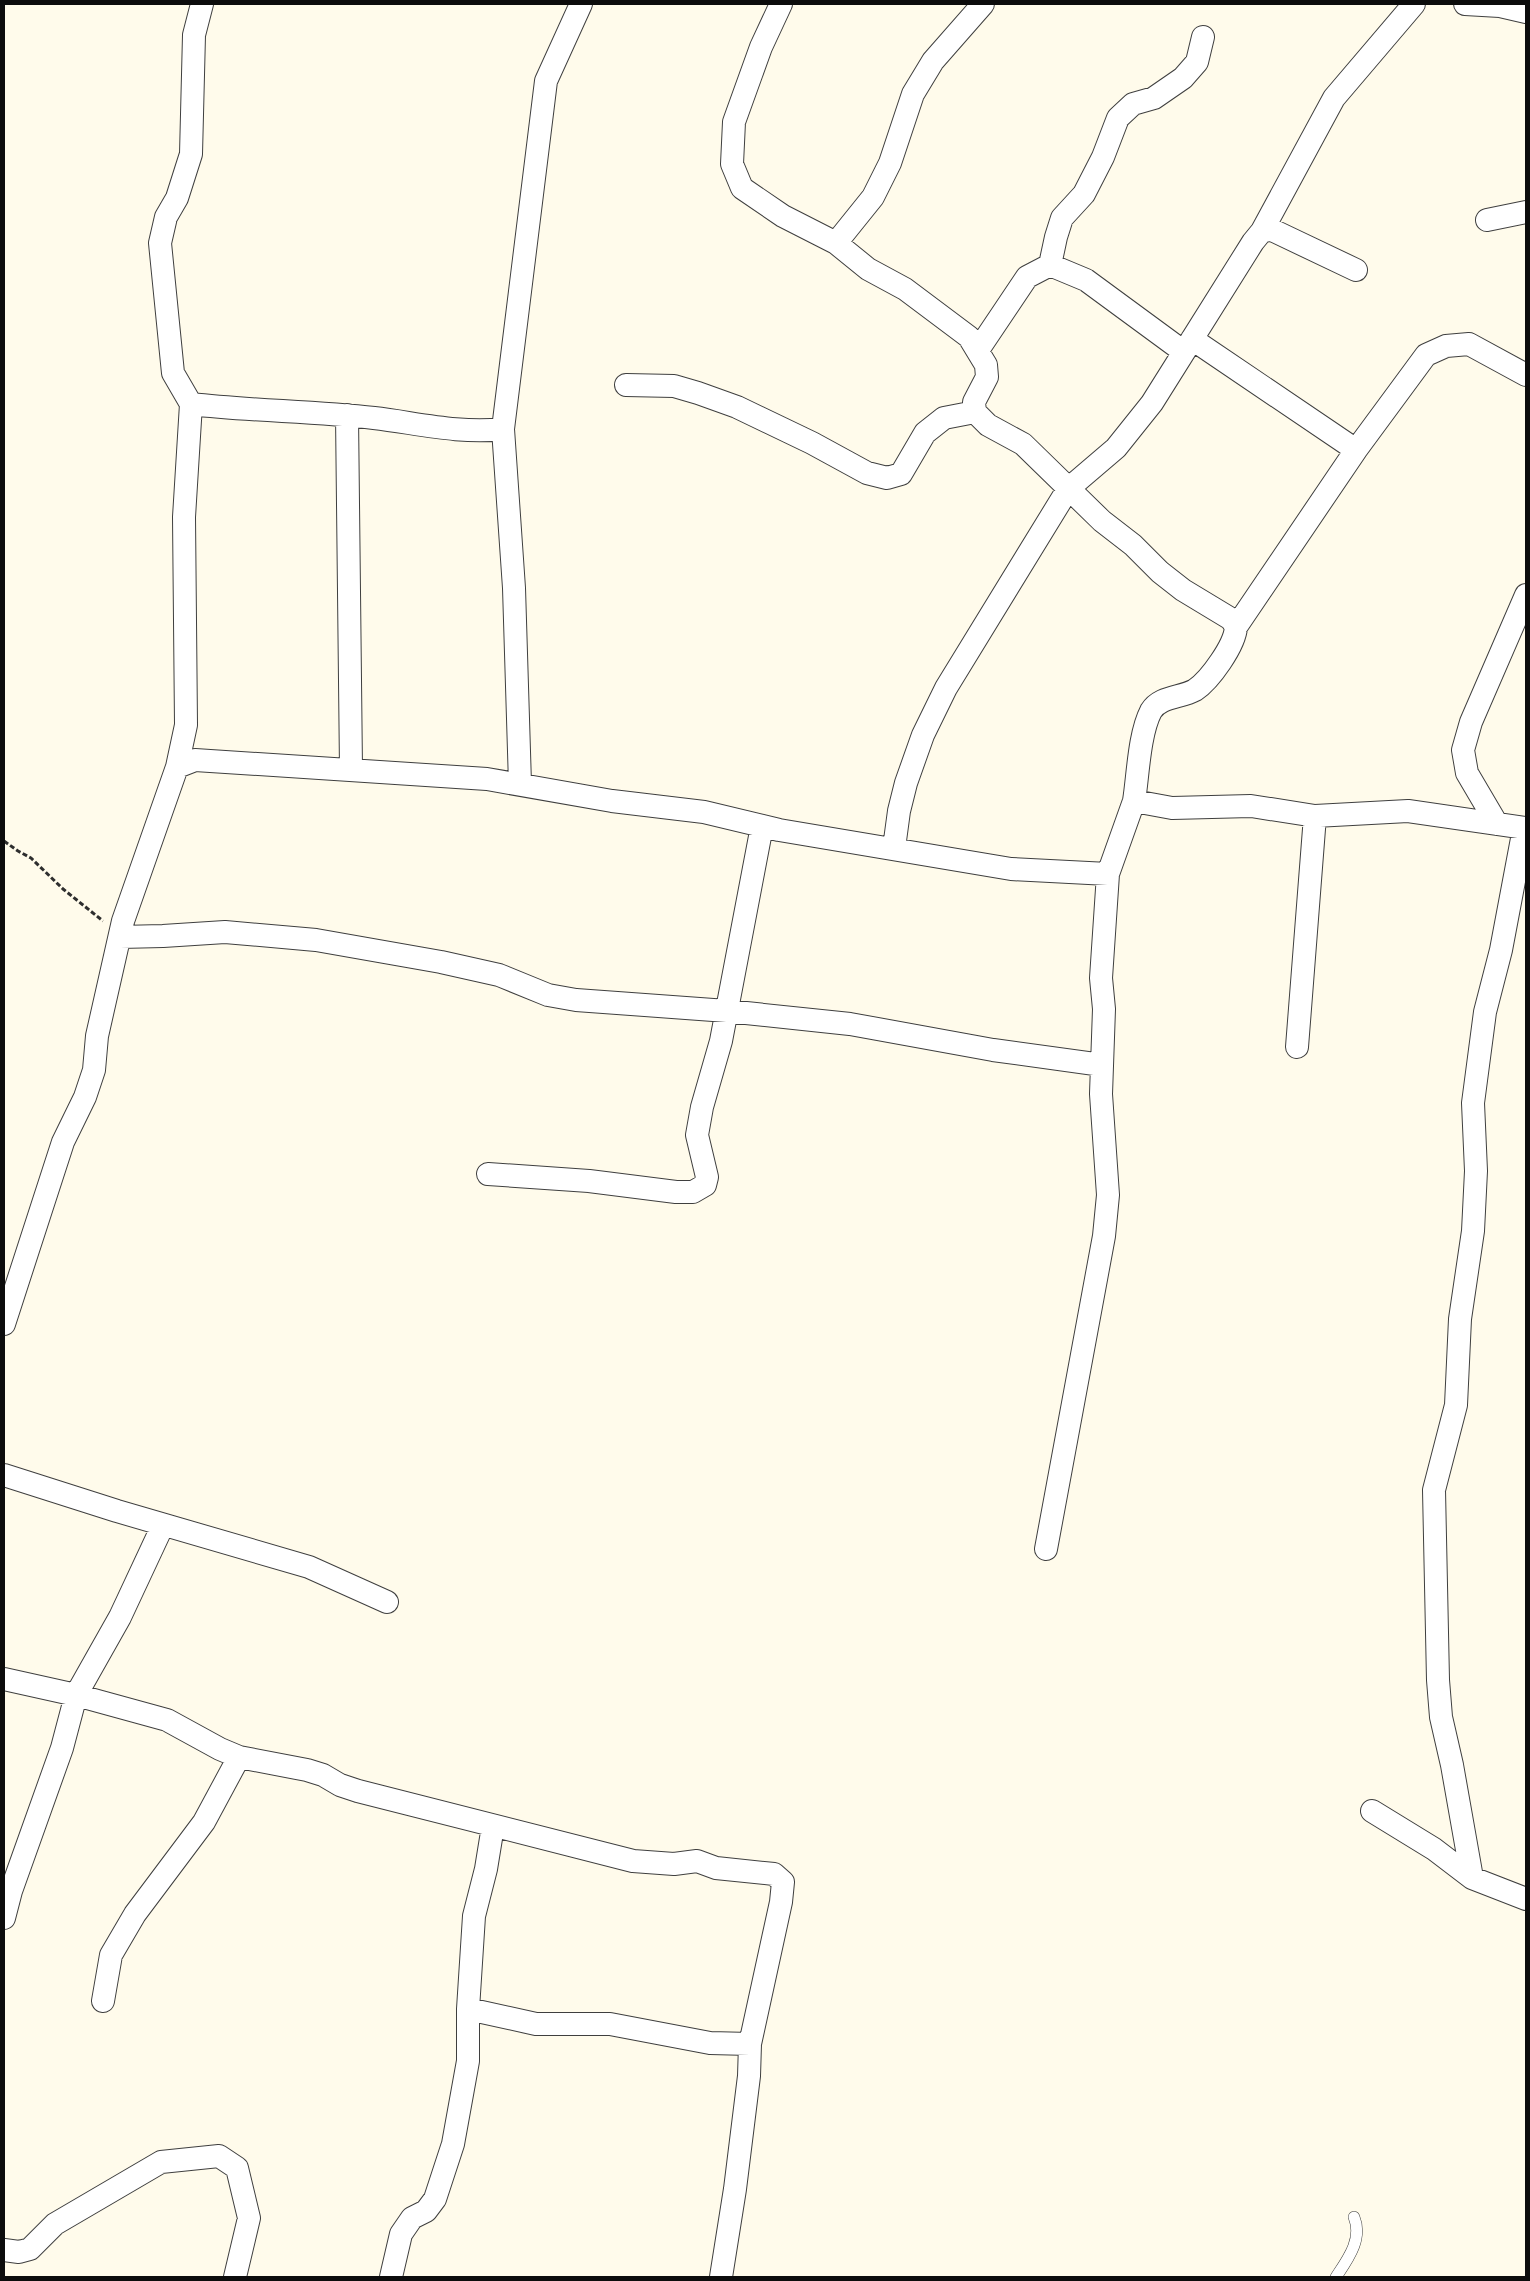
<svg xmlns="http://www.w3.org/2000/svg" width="1530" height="2281" font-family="'PT Serif',serif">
<rect width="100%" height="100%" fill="#fffbeb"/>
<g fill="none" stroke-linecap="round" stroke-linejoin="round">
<g stroke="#3f3f3f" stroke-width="12">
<path id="service" d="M1336,2277C1348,2259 1363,2239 1354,2217"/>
</g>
<g stroke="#3f3f3f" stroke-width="24">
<path id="minor" d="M781,4L761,47L734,122L732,164L742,188L783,216L836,243L868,269L905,289L969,337L986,365L987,377L974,402L975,412L988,425L1023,444L1102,521L1133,545L1160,572L1183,590L1231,619L1236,627
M1465,4L1500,6L1526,12
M1487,220L1526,212
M1262,231L1334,98L1414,4
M836,243L873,197L890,163L913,94L933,61L983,4
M1050,265L1056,237L1062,218L1084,194L1103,157L1118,118L1133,104L1154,98L1183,78L1197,62L1203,37
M1192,339L1356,450
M978,350L1027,277L1050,265L1086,280L1184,352
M1526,375L1469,344L1446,346L1426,355L1356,450L1236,627C1235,645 1210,680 1195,690C1181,698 1160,696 1151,711C1139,734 1138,776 1134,801L1172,808L1251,806L1315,816L1408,811L1526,828
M626,385L674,386L698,393L737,407L812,443L867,473L887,478L901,474L925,433L944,418L975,412
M191,404C251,411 313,411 374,418C417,423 459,434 503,429L546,81L581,4
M347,415L351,769
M503,429L514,588L520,784
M177,767L195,760L487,779L612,801L704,812L779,830L1011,869L1108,874
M1497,824L1467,773L1463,750L1471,722L1526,595
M894,848L899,811L906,783L923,735L946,688L1068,489L1116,448L1152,403L1253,242L1262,231L1272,230L1356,270
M120,937L163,936L225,932L316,940L441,962L499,975L548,995L576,1000L727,1011L850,1024L993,1050L1102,1065
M1297,1047L1315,816
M488,1174L589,1181L676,1192H693L705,1185L707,1177L697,1135L702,1107L721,1041L762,826
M4,1324L63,1142L85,1097L94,1070L97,1036L123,921L177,767L186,725L184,517L191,404L173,373L160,243L166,217L177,198L191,154L194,35L202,4
M4,1475L117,1511L309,1567L387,1602
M1046,1549L1104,1236L1108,1195L1101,1094L1104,1009L1101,978L1108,874L1134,801
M4,1679L76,1695L167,1720L220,1749L239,1757L307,1770L323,1775L340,1785L358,1791L633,1861L674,1864L697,1861L716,1868L774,1874L783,1882L781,1902L750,2044L749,2076L735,2189L721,2277
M1372,1811L1434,1849L1472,1878L1526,1899
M1472,1878L1452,1765L1441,1717L1438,1680L1434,1490L1456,1405L1460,1319L1473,1231L1476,1171L1473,1103L1485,1012L1501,950L1524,828
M4,1918L11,1891L62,1748L76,1695L120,1617L163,1525
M103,2001L111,1955L135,1914L204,1822L239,1757
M468,2009L536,2024H610L710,2043L750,2044
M4,2250L19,2252L30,2249L55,2224L161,2162L219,2156L237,2168L249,2218L235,2277
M391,2277L401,2234L412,2218L426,2211L435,2199L453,2144L468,2061V2009L474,1916L486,1869L493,1826"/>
</g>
<path stroke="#2e2e2e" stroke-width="3" stroke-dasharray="5 2.5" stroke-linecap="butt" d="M4,841L18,851L31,858L63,889L103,921"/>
<use href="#service" stroke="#fff" stroke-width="11"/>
<use href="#minor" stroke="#fff" stroke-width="22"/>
</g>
<rect width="1530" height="2281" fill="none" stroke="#0c0c0c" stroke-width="10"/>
</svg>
